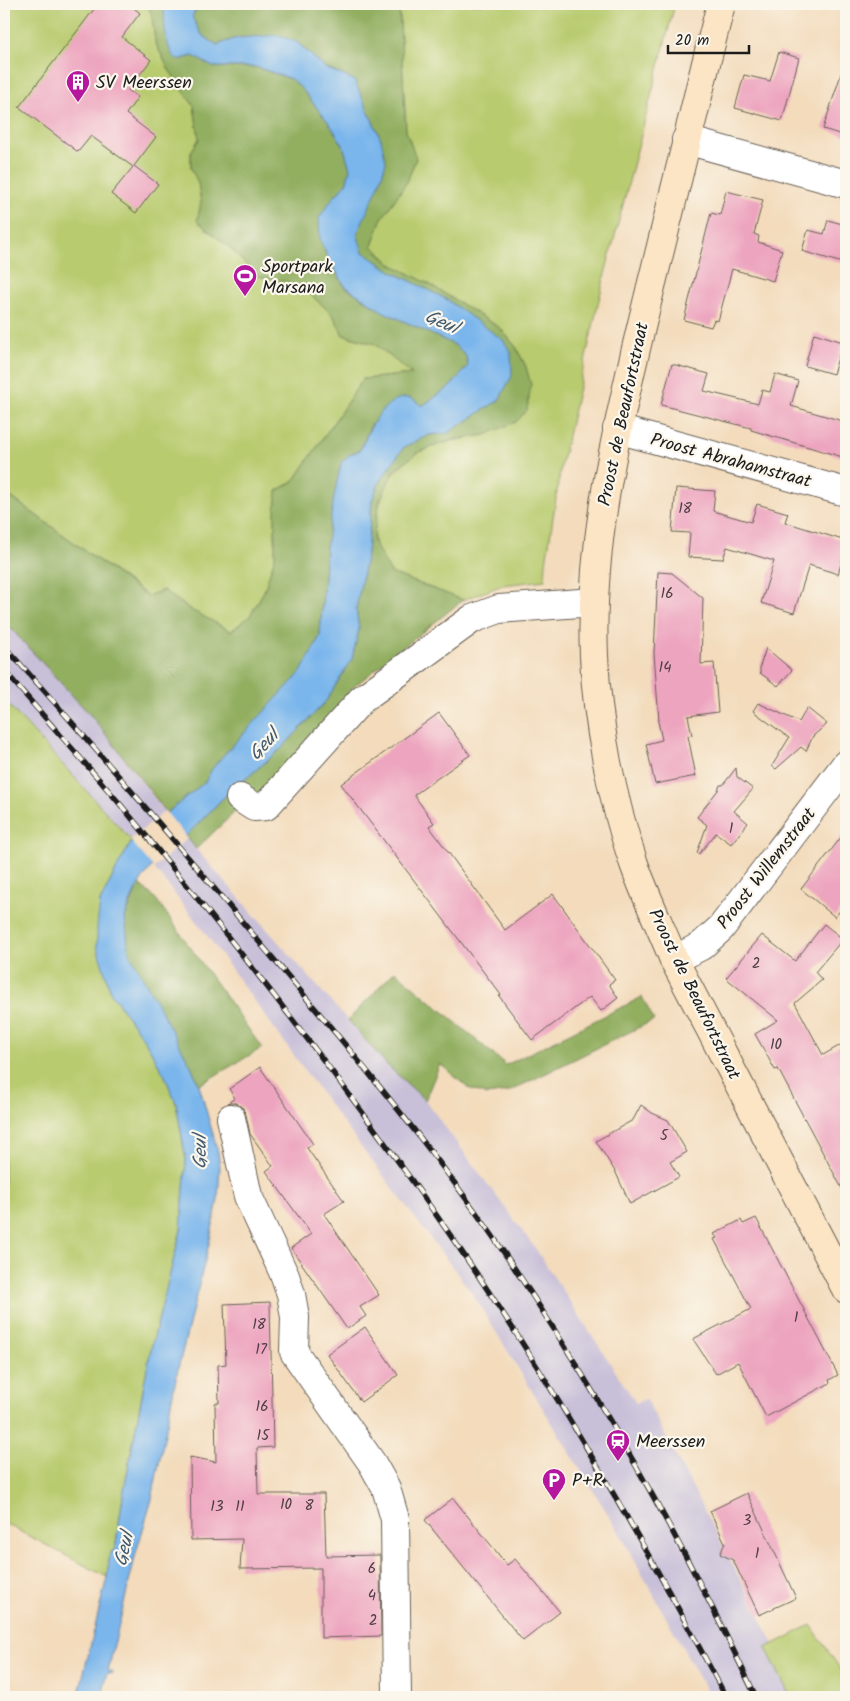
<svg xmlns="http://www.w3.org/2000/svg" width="850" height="1701" font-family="Kalam,sans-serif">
<rect width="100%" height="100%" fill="#fbf7ec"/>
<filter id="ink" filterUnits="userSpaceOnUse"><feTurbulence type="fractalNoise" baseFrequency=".02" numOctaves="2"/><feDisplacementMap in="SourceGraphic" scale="10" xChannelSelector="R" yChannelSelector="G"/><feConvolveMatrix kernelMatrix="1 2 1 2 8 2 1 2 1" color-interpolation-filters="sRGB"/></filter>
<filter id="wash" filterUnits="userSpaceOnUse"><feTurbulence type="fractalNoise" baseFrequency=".0096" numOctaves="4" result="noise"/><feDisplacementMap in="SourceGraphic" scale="20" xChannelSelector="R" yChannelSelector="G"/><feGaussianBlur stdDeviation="1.12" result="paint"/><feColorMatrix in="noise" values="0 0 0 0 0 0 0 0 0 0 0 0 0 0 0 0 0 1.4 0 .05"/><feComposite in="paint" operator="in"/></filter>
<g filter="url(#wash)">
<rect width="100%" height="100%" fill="#f3dbbc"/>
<path fill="#c8bfd8" d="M4,621L93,718L157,802L196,849L388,1066L425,1100L535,1248L636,1403L646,1399L774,1644L766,1649L790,1696L787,1697H710L620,1534L472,1293L332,1108L206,934L162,878L123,830L4,700Z"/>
<path fill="#b8cb6e" stroke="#6a7445" d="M4,4H147L152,15L155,42L169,70L194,106L199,139L191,152V168L198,183L201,202L230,248L257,276L288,282L311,295L333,315L343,335L375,344L412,374L363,379L294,481L277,491L275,514V557L264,591L250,616L231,631L191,610L163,590L148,596L4,492Z
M399,4H675L605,274L561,466L546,563L545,580L503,585L463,600L391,573C386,566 374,547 374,539C373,532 376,524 377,517C387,453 430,444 485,435L526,367L516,347L500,328L429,284L391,264L372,246L381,220L407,181L416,159L406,131Z
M4,700L132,841L119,864L100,902L111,993L145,1041L164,1074L176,1103L186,1160L181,1230L150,1353L123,1495L116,1544L114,1550L110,1553L107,1577L4,1523Z
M811,1625L846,1678V1697H787L790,1696L766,1648Z"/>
<path fill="#92af61" stroke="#57663e" d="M147,4H164L168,43L179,60L193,56L214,67H256L291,79L302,89L329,123L343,145L350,169L346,184L332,199L320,240L329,260L345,287L382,311L455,345L466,356L468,366L451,386L422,406L410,398L371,425L360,450L349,455L326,548L320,636L301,673L221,758L212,769L205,782L167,813L93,718L4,621V492L147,596L163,590L191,610L231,631L250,616L264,591L275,557V514L277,491L294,481L363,379L412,374L375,344L343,335L333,315L311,295L288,282L257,276L230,248L197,221L201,202L198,183L191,168V152L199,139L194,106L169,70L155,42L152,15Z
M198,4H399L406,131L416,158L407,182L381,220L372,246L391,264L429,284L500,328L516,347L526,367L531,385L527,410L516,422L485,435L452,440L419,452L395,469L379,502L373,541L391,573L463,600L352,688L267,803L238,809L196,849L186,836L224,797L282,748L326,701L352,659L359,629L356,609L367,552L372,501L379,482L388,469L404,447L429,435L448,433L499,400L473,320L446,299L391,271L363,252L356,235L363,219L381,139L354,80L325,68L297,42L237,38L217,45L202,35L192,17Z
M139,884L156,899L262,1048L199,1085L191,1066L128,952L125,917Z
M395,971L506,1065L642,997L654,1020L508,1092L487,1095L468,1088L440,1064L425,1100L388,1066L348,1020Z"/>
<path fill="#7ab6ec" stroke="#4b6984" d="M164,4H198L192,17L202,35L217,45L237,38L278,35L297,42L325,68L354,80L381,139L386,162L379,185L357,234L363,252L391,271L446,299L503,340L511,352L512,376L499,400L448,433L429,435L404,447L379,482L372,501L367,552L356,609L359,629L352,659L326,701L282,748L224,797L186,836L152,866L139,884L132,898L125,917L129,952L191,1066L199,1085L218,1152L220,1167L218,1200L209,1244L177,1373L152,1499L136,1553L108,1671L113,1672L112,1674L107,1673L102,1697H78L107,1577L110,1553L114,1550L116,1544L123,1495L150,1353L181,1230L186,1160L176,1103L164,1074L145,1041L111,993L97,947V927L100,902L119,864L132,841L205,782L212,769L221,758L301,672L320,636L326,548L334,496L341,463L349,455L360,450C368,432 384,394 409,398C413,398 418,403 422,406L451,386L468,366L466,356L455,345L382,311L345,286L329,260L320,240L319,218L332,199L346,184L350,169L343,145L329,123L302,89L291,79L256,67H213L193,56L178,60C164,52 164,18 164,4Z"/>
<path fill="#f3dbbc" d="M165,811L187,838L154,868L130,840Z"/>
<g id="blocks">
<path fill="#eda5bf" d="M98,4H129L140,13L122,37L151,60L128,90L138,97L126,114L156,137L134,166L158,184L136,213L111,194L133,167L91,136L78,152L19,107Z
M779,52L799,58L782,121L735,108L744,75L770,81Z
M842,71H846V136L823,129Z
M726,191L763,200L754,234L759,236L758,242L782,250L773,281L732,269L718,321L714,320L711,327L684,320L711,213L720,215Z
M828,220L846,225V264L802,251L808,230L824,234Z
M814,333L843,342L833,374L805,366Z
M672,364L709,374L704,391L758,404L762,390L770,392L775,374L798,381L791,406L846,422V458L751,430V428L661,405Z
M676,488L715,491L713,511L751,522L757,504L788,513L785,522L846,541V547L838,574L809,565L794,613L761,603L774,561L727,547L723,559L688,557L690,533L672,532Z
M658,572L672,573L703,598L701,664L714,663L718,712L688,716L692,735L688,736L696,776L655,784L646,744L662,740L658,721H659L654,653Z
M766,648L792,670L778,686L760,673V666Z
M758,703L799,722L807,708L827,724L813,736L806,751L801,747L776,769L772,766L789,738L753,711Z
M439,713L470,755L414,795L434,823L429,826L505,930L553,894L615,980L609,984L618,998L601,1011L590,997L532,1040L499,996L501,995L341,784Z
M736,768L737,777L753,789L734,811L748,823L731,844L716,833L699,854L697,853L707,825L697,817L718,790L720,785H723Z
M846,831V903L835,917L801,889Z
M824,924L843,939L815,972L822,980L795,1003L823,1055L846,1042V1196L778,1069L775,1070L755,1034L778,1020L726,978L762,935L795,961Z
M260,1067L313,1144L307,1148L344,1201L324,1214L379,1295L360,1307L366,1316L347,1329L291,1248L311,1234L266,1171L273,1166L250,1134L246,1115L243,1108L236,1103H228L235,1098L229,1089Z
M641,1105L652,1113L668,1120L687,1152L670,1162L679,1177L630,1204L616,1173L596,1141L633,1120Z
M756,1218L838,1375L829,1380L830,1383L766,1417L738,1362L716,1374L693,1339L751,1309L714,1239L717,1238L714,1234L741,1220L743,1224Z
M270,1302L273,1447L257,1448L258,1494H324L326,1556L380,1555L381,1636L321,1638V1568L240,1569L242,1539L191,1540L190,1457L216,1462L215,1403H219L218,1365L226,1364L224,1304Z
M365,1327L398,1375L361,1402L327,1354Z
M747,1493L796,1598L759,1615L733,1560L720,1554L725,1543L710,1511Z
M453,1498L507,1565L515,1559L560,1612L523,1641L425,1520Z"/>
</g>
</g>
<g filter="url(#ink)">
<use href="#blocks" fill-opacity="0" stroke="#675f54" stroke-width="1"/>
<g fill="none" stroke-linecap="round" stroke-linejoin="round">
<g stroke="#675f54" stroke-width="30">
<path id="street" d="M686,140L846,184
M617,429L846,492
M240,798L254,807L266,806L362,699L472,619L499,609L594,602
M674,960L701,946L721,928L846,764
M231,1118L248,1196L285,1276L291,1294L295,1317L294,1352L372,1463L386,1488L395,1519L397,1697"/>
</g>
<g stroke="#675f54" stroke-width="30">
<path id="secondary" d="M721,4C695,106 670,208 645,311C618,423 589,539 594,656C597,725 612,799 634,864C646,897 661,928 674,960L846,1289"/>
</g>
<use href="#street" stroke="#fff" stroke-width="28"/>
<use href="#secondary" stroke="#fce5c4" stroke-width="28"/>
<g stroke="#1c1c1c" stroke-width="5.5">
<path id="rail" d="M4,646C90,741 173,839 255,937C345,1044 436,1150 513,1266C605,1404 685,1547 756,1697
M4,670C42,715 82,759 120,804C248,958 371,1117 483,1283C572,1416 651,1556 726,1697"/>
</g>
<use href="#rail" stroke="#fbf7ec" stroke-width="4" stroke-dasharray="11" stroke-linecap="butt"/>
</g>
</g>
<defs>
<g id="building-pin" transform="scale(1.25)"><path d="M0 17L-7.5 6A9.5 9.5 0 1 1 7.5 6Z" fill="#b5179e" stroke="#fbf7ec"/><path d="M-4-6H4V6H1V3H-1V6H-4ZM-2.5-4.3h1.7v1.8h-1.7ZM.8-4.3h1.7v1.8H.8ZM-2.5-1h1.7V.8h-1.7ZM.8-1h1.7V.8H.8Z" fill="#fff"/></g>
<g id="stadium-pin" transform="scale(1.25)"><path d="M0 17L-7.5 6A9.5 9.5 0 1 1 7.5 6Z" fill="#b5179e" stroke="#fbf7ec"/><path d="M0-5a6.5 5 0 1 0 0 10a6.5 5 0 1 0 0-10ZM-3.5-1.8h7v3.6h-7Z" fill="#fff"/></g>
<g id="station-pin" transform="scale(1.25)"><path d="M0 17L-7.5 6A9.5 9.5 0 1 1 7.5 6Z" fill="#b5179e" stroke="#fbf7ec"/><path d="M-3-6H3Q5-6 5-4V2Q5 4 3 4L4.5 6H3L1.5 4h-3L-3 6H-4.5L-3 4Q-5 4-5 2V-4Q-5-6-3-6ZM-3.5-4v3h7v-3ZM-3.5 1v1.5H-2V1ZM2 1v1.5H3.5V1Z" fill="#fff"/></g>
<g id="parking-pin" transform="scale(1.25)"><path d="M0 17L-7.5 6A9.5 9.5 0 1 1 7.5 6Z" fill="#b5179e" stroke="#fbf7ec"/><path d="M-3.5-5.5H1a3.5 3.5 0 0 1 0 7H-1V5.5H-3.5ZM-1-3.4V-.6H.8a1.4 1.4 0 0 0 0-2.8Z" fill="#fff"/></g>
</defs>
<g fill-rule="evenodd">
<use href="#building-pin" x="78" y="82"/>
<use href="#stadium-pin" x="245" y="276"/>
<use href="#station-pin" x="618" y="1441"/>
<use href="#parking-pin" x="554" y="1480"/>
</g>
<g text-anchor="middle" stroke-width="4.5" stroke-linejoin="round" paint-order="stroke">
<g font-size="15" fill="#503e45">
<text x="685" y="513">18</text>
<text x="667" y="598">16</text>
<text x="665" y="672">14</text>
<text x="731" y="833">1</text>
<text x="756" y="968">2</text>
<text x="776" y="1049">10</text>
<text x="664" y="1140">5</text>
<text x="796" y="1322">1</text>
<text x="259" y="1329">18</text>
<text x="261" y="1354">17</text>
<text x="262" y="1411">16</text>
<text x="263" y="1440">15</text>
<text x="286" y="1509">10</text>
<text x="309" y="1510">8</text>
<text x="217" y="1511">13</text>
<text x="240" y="1511">11</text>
<text x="747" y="1525">3</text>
<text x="757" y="1558">1</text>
<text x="372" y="1573">6</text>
<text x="372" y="1600">4</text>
<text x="373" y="1625">2</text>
</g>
<g font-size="18" fill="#1c1c1c" stroke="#fbf7ec" text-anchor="start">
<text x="96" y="88">SV Meerssen</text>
<text x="262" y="272">Sportpark<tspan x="262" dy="21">Marsana</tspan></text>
<text x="636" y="1447">Meerssen</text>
<text x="572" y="1486">P+R</text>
</g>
<g font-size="18" fill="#1c1c1c" stroke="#fbf7ec">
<text transform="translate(623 414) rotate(-78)" y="6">Proost de Beaufortstraat</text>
<text transform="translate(731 460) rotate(15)" y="6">Proost Abrahamstraat</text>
<text transform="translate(766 868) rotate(-52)" y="6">Proost Willemstraat</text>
<text transform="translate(695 994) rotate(64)" y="6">Proost de Beaufortstraat</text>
</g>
<g font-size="19" font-style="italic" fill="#425a6f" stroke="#fbf7ec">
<text transform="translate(442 321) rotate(24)" y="7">Geul</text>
<text transform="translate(263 744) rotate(-47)" y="7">Geul</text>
<text transform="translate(199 1152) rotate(-89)" y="7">Geul</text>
<text transform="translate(123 1549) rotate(-77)" y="7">Geul</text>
</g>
</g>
<rect width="850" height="1701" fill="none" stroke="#fbf7ec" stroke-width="20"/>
<path d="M668 45v8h81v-8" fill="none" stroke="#1c1c1c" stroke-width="2.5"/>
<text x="675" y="45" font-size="15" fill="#1c1c1c" stroke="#fbf7ec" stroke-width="4" paint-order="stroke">20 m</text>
</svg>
